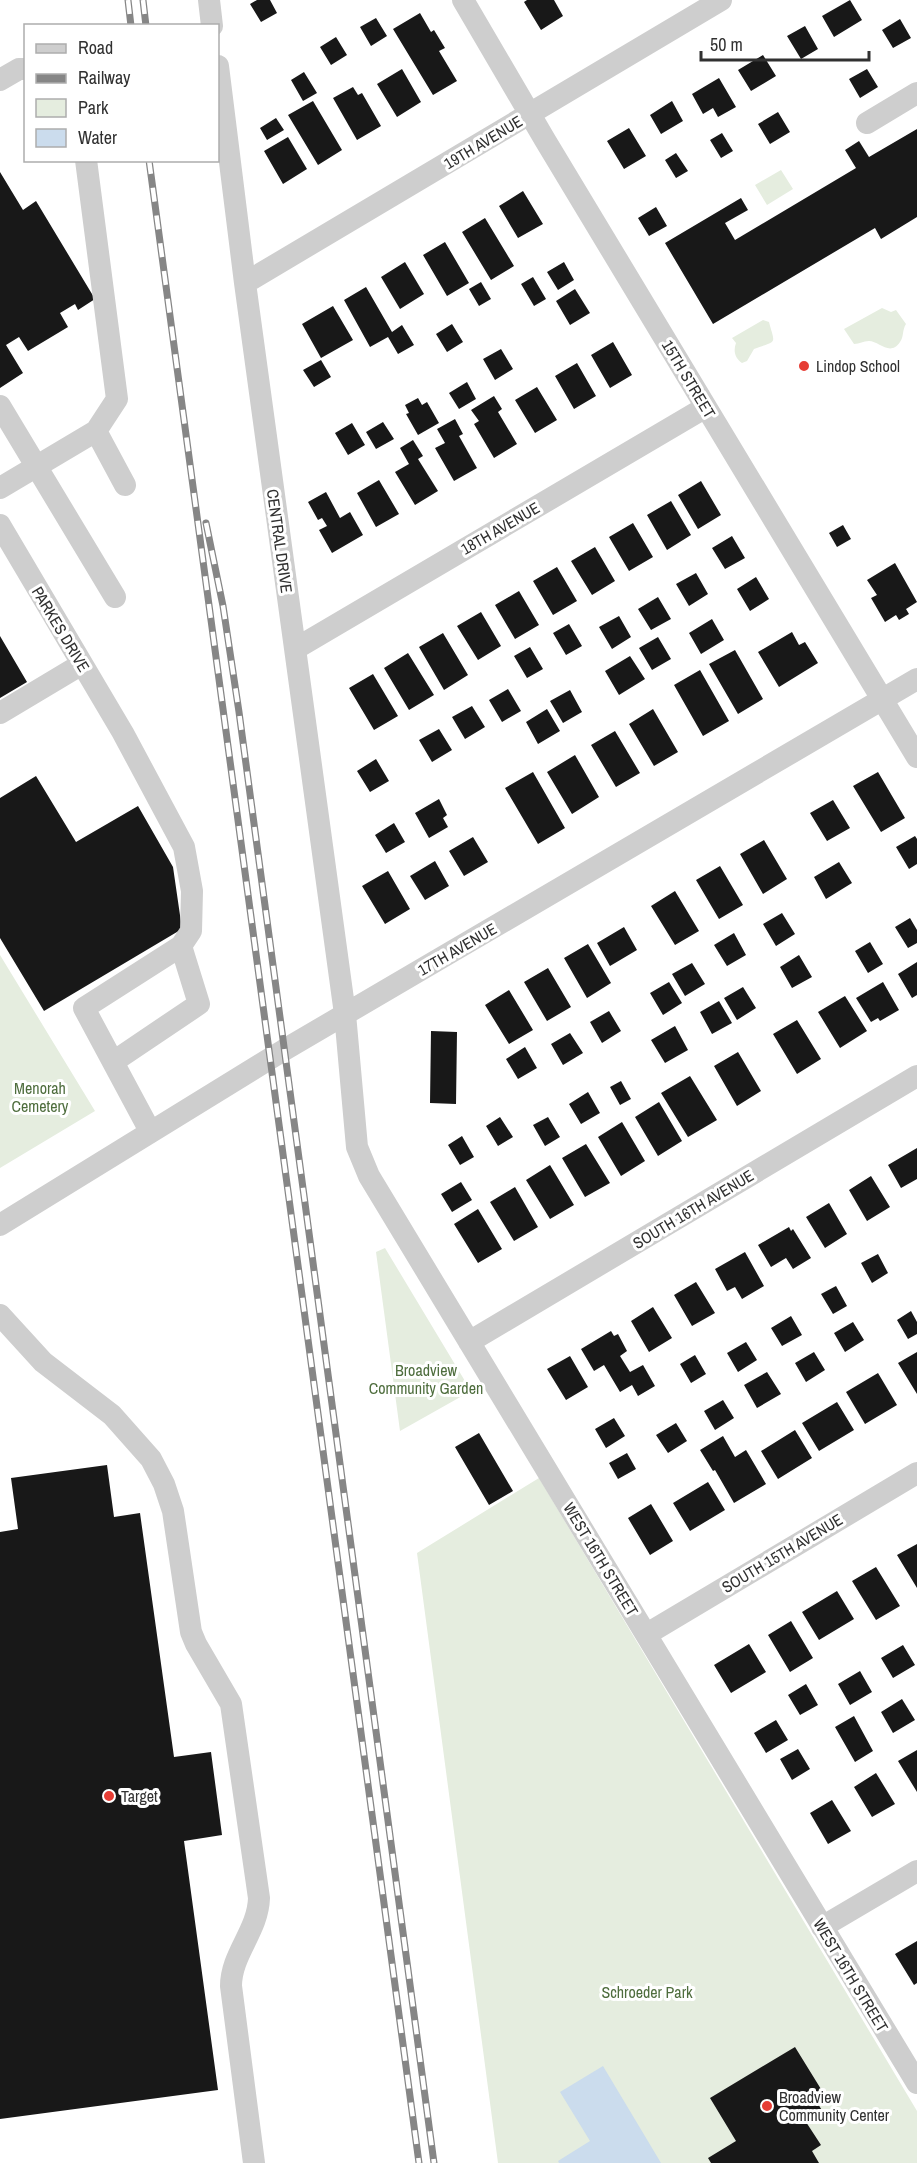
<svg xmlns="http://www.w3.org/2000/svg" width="917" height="2163" font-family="'Archivo Narrow',sans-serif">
<rect width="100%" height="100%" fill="#fff"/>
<path fill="#e5eddf" d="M781,170L793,189L767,205L755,185Z
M882,308L891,312L896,310L906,324C902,330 904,337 900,342C890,357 879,341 869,341C863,341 860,344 854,344L844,329Z
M763,320L769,322C775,345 778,340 754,349L747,361L742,363C735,358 733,351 736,343L732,338Z
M0,955L95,1111L0,1168Z
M385,1248L471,1391L400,1431L376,1252Z
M539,1478L917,2111V2163H498L417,1553Z"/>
<path fill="#cbdced" d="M603,2066L661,2163H559L558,2161L590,2141L560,2092Z"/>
<path fill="#181818" d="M257,0H270L277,13L261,22L250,4Z
M527,0H554L563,16L541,30L524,2Z
M850,0L862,20L834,37L822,16Z
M420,13L431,32L434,30L445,48L439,51L457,81L433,95L393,29Z
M376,18L387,36L371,46L360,27Z
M900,19L911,38L893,48L882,30Z
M805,26L818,49L801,59L787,36Z
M336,37L347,55L331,65L320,47Z
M763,55L776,76L751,91L738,70Z
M402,69L421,102L397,117L377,84Z
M867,69L878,87L860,98L849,79Z
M304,72L317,93L303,101L291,80Z
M719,78L736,107L718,117L713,108L703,114L692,94Z
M353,87L358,95L362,93L381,126L357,140L333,98Z
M313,101L342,150L318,165L288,115Z
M672,101L683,121L661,134L650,115Z
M778,112L790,132L770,144L758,124Z
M276,118L284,130L267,140L260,128Z
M629,128L646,156L624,169L607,141Z
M917,129V217L881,239L875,228L713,324L665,243L741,198L748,210L725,223L735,240L856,168L845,150L859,141L869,157Z
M722,133L733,151L721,158L710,140Z
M288,137L307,169L283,184L264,151Z
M676,153L688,171L676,178L665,160Z
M0,172L23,210L36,201L95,299L78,310L75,304L60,313L68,327L28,351L19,337L6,345L23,373L0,388Z
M523,191L543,224L518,238L499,206Z
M656,207L667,226L649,236L638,218Z
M485,218L514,266L491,280L462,232Z
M445,242L469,283L447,296L423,255Z
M405,262L424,294L400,309L381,277Z
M564,262L574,280L558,290L547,272Z
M533,277L546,299L534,306L521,284Z
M481,282L491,299L479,306L469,289Z
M366,287L392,332L402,325L414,345L398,354L388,337L370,347L344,300Z
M575,289L590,313L570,325L556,301Z
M333,306L353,340L321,358L302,324Z
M452,324L463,342L447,352L436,334Z
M613,342L632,375L610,388L591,355Z
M501,349L513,369L495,380L483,359Z
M321,360L331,377L314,387L303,370Z
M577,363L596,396L574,409L555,376Z
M467,382L476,399L459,409L449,393Z
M537,387L557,420L535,433L515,400Z
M494,396L502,409L498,412L517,444L494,458L474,424L479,421L471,410Z
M418,398L422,405L427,402L439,423L418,435L406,414L409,413L405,405Z
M455,419L463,434L459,436L477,468L454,481L435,448L445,443L437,429Z
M383,422L394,439L376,449L366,432Z
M352,423L365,445L348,455L335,433Z
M413,440L423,456L418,459L438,491L415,505L395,472L409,464L400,448Z
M379,480L399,514L376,527L357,493Z
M701,481L721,515L698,529L678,495Z
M326,492L340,518L350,512L363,535L332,553L319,530L327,526L322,518L318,520L308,502Z
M671,501L691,535L667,550L647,515Z
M633,523L653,557L629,571L609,537Z
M843,525L851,539L837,547L829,533Z
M732,536L745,558L725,569L712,548Z
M595,547L615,581L592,595L571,561Z
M895,563L917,602L906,609L909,614L899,620L896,615L885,622L871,598L877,595L867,580Z
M557,567L577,601L553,615L533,581Z
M696,573L708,594L689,606L676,584Z
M756,577L769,599L750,611L737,589Z
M519,591L539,625L515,639L495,605Z
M658,597L671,619L651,630L638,609Z
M481,612L501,646L478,660L457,626Z
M619,616L631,637L612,649L599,627Z
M712,619L724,640L701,654L689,633Z
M569,624L582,646L566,655L553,633Z
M792,632L799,645L805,642L818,663L779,687L758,652Z
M443,633L468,675L444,690L419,647Z
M0,636L27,682L0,698Z
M658,637L671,659L652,670L639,648Z
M530,647L543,669L527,678L514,656Z
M735,650L763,699L738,714L709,664Z
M408,653L434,695L409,710L384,668Z
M630,656L645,679L619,695L605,671Z
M700,670L729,721L703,736L674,685Z
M373,674L398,716L374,730L349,688Z
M508,689L521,711L502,722L489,700Z
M570,690L582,712L563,723L550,701Z
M472,706L485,727L465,739L452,717Z
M547,709L560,731L538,744L526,722Z
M653,709L678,752L654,766L629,724Z
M439,729L452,750L432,762L419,740Z
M615,731L640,773L616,787L591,745Z
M575,755L599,797L572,814L547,772Z
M376,759L389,781L370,792L357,771Z
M533,772L565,828L538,844L505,788Z
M878,772L905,818L881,832L853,786Z
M36,776L76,842L138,806L173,867L182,929L44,1011L0,938V798Z
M439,799L447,815L443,818L448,827L429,838L415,813Z
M833,800L850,828L827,841L810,813Z
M394,823L405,842L386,853L375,835Z
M915,836L917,839V864L909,869L896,847Z
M473,837L488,862L464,876L449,851Z
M764,840L787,879L763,894L740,854Z
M435,861L449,886L425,900L410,876Z
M839,862L852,883L826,899L814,877Z
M720,866L743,905L719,919L696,880Z
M388,871L410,909L385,924L362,886Z
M675,891L699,931L675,945L651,906Z
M782,913L795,934L776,946L763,924Z
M910,918L917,930V943L908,948L895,927Z
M624,927L637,950L610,966L597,943Z
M734,933L746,955L727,966L714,945Z
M870,942L883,964L868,973L855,951Z
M588,944L611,983L587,998L564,958Z
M799,955L812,977L792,988L780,967Z
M917,962V995L912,998L898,974Z
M692,963L705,984L685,996L672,974Z
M548,968L571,1007L547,1021L524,982Z
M669,982L682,1003L663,1015L650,993Z
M883,982L899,1010L880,1021L878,1018L871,1022L856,998Z
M743,987L756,1008L737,1020L724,998Z
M509,990L533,1030L509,1044L485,1005Z
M845,996L867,1031L840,1048L818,1012Z
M719,1001L732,1023L712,1034L700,1012Z
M609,1011L621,1031L602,1043L590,1022Z
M797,1020L821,1059L797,1074L773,1034Z
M675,1026L688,1050L665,1063L651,1040Z
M431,1031L457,1032L456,1104L430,1103Z
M570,1033L583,1053L563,1065L551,1044Z
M525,1047L537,1068L518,1079L506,1059Z
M738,1052L761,1091L737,1106L714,1066Z
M690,1076L717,1120L688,1137L661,1093Z
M621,1081L631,1099L620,1105L610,1087Z
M588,1092L600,1113L581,1124L569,1104Z
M659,1102L682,1141L658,1156L635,1117Z
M500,1117L513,1137L498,1146L486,1126Z
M548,1117L560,1137L545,1146L533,1125Z
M622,1122L645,1161L621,1176L598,1137Z
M462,1136L474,1157L460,1165L448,1145Z
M586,1144L610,1183L585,1197L562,1158Z
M917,1148V1179L901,1188L888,1165Z
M550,1165L574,1205L550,1219L526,1180Z
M871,1176L890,1207L867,1221L849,1190Z
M461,1182L472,1200L452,1212L441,1194Z
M515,1187L538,1227L514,1241L490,1202Z
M829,1203L847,1234L825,1248L806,1217Z
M478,1209L502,1249L478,1263L454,1224Z
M789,1227L791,1231L793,1229L811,1258L793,1269L786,1258L771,1267L758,1245Z
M745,1252L764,1286L742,1299L735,1287L727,1291L715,1269Z
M878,1254L888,1273L872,1283L861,1263Z
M696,1282L715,1313L692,1326L674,1295Z
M836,1286L847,1306L833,1314L821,1294Z
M653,1307L672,1338L649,1352L631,1321Z
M911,1311L917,1322V1334L908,1339L897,1320Z
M791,1316L802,1335L782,1346L771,1328Z
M853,1322L864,1340L845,1352L834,1333Z
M611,1331L614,1336L618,1334L627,1351L620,1356L630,1372L643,1365L655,1386L638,1396L632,1385L620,1392L604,1365L594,1371L581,1349Z
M746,1342L757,1360L738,1372L727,1353Z
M814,1352L825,1370L806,1382L795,1363Z
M917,1352V1394L898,1363Z
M695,1355L706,1374L691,1383L680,1364Z
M570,1356L588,1387L566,1400L547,1369Z
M767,1372L781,1394L757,1408L744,1385Z
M878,1373L897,1405L865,1424L846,1392Z
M723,1400L734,1418L715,1430L704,1411Z
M837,1402L854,1430L819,1451L802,1423Z
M614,1418L625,1436L606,1448L595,1429Z
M676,1423L687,1441L668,1453L656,1435Z
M795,1430L812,1458L778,1479L761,1451Z
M479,1433L513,1491L489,1505L455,1447Z
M723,1436L735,1457L746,1450L766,1484L734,1503L715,1470L713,1471L700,1450Z
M627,1453L636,1469L618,1479L609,1463Z
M107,1465L114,1517L140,1513L174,1757L211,1752L222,1835L184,1841L218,2090L0,2119V1532L18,1529L11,1478Z
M708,1482L725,1510L690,1531L673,1503Z
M651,1504L673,1541L650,1555L628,1518Z
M917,1544V1588L897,1555Z
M876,1567L900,1606L876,1620L852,1581Z
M837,1591L854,1619L819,1640L802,1612Z
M791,1621L813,1658L790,1672L768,1635Z
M749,1644L766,1672L731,1693L714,1665Z
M903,1645L915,1665L893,1678L881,1658Z
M860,1671L872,1692L850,1705L838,1684Z
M806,1684L818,1705L800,1715L788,1695Z
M902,1699L915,1720L893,1733L881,1712Z
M854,1716L873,1751L855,1762L835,1727Z
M776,1720L788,1740L766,1753L754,1733Z
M798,1749L810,1769L792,1780L780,1759Z
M917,1750V1792L898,1761Z
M876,1773L895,1804L872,1817L854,1787Z
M832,1800L851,1831L828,1844L810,1813Z
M917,1941V1983L914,1985L895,1954Z
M795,2047L824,2094L815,2099L823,2112L806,2122L821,2145L812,2151L819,2163H711L708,2158L736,2141L710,2098Z"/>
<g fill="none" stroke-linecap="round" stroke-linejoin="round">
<path stroke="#cecece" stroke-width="22" d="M209,0L212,26
M463,0L545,140L917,757
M218,66L245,283L345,1014L357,1147L369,1176L917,2083
M0,80L19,69H26
M867,123L917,93
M245,283L721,0
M0,406L115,597
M96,431L125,485
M0,488L96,431L117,399L86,160
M0,525L123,733L184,847L192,891L191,931L181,946L84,1008L150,1131
M295,649L706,407
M0,713L82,664
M113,1062L199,1004L181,946
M0,1225L284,1050L917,679
M0,1315L43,1362L112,1415L151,1459L164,1484L173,1511L191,1632L196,1644L231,1704L259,1898C258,1931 231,1954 231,1986L254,2163
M469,1342L917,1076
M647,1634L917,1473
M822,1927L917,1871"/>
<g stroke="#868686" stroke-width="7">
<path id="rail" d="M128,0L131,26
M143,0L146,26
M149,160L419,2163
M206,523L223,606L239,712L434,2163"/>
</g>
<use href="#rail" stroke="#fff" stroke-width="4.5" stroke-dasharray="14" stroke-linecap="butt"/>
</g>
<g fill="#e63d34" stroke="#fff" stroke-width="2">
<circle cx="804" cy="366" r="6"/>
<circle cx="109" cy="1796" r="6"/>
<circle cx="767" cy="2106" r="6"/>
</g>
<g text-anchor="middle" stroke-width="6" stroke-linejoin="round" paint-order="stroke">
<g font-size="16" fill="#313131" stroke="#fff">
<text transform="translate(483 142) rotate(-31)" y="6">19TH AVENUE</text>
<text transform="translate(689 379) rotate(59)" y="6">15TH STREET</text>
<text transform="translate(500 528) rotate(-30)" y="6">18TH AVENUE</text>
<text transform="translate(280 541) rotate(82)" y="6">CENTRAL DRIVE</text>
<text transform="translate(61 629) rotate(59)" y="6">PARKES DRIVE</text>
<text transform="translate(457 949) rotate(-30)" y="6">17TH AVENUE</text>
<text transform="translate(693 1209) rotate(-31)" y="6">SOUTH 16TH AVENUE</text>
<text transform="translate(782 1553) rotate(-31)" y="6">SOUTH 15TH AVENUE</text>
<text transform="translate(601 1559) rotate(59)" y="6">WEST 16TH STREET</text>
<text transform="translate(851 1975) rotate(59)" y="6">WEST 16TH STREET</text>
</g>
<g font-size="16" fill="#313131" stroke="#fff" text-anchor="start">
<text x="816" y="372">Lindop School</text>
<text x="121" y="1802">Target</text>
<text x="779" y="2103">Broadview<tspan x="779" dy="18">Community Center</tspan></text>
</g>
<g font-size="16" fill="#4e6d3d" stroke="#fff">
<text x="40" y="1094">Menorah<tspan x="40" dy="18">Cemetery</tspan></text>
<text x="426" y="1376">Broadview<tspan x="426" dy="18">Community Garden</tspan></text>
<text x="647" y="1998">Schroeder Park</text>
</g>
</g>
<rect x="24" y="24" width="195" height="138" fill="#ffffff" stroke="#adadad" stroke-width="1.5"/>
<rect x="36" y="44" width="30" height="9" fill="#cecece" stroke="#adadad" stroke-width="1.5"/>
<text x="78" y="54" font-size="18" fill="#313131">Road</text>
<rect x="36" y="74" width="30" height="9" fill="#868686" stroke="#adadad" stroke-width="1.5"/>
<text x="78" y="84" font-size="18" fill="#313131">Railway</text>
<rect x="36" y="99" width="30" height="18" fill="#e5eddf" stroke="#adadad" stroke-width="1.5"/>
<text x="78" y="114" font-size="18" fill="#313131">Park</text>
<rect x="36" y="129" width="30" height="18" fill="#cbdced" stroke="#adadad" stroke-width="1.5"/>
<text x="78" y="144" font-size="18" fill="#313131">Water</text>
<path d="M701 51v9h168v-9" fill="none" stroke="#313131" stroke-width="3"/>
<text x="710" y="51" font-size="18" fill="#313131" stroke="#ffffff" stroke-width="4.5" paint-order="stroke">50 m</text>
</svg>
